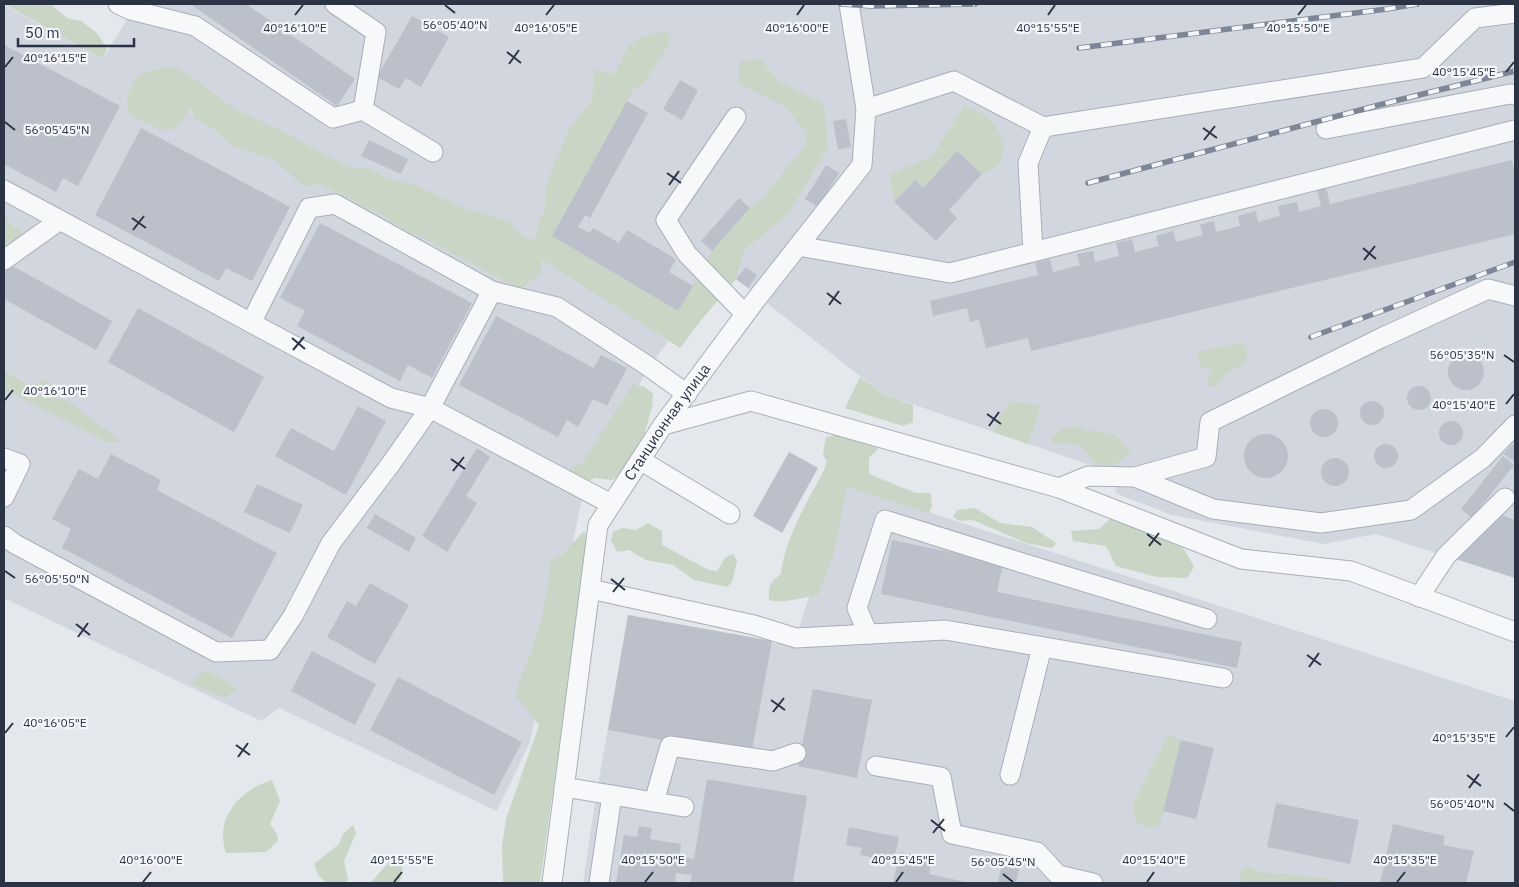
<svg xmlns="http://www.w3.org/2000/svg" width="1519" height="887" font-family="'IBM Plex Sans',sans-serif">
<rect width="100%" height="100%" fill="#e4e7ec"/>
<path fill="#d2d6de" d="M136,4H1515V578L1376,534L1324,544L1172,515L1115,493L1117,482L1090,465L883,394L726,271L660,352L590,462L530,742L497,811L279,708L261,721L4,598V5L103,59Z
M847,486L1515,701V883H583L595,802L628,615L794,647L799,627Z"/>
<path fill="#c9d6c5" d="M4,4H50L67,18L81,21L97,33L107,49L103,59Z
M665,31L670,36L669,44L644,83L633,90L552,236L678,311L712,251L750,208L761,200L805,145L807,133L785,107L738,83L740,61L760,59L778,80L824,104L828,148L788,214L744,250L736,279L702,319L680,348L541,259L542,274L519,289L416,234H411L389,219L320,184L303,186L275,160L231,146L213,128L196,120L191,108C186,113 182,122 176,127C167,136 138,120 129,113L127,95L138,74L171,66L189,75L235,109L284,132L348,167L371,169L386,178L417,186L461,207L510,222L523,237L536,240L538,223L545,210L546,189L554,163L559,155L569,129L592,100L595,69L615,74C631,40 628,41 665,31Z
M964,106L988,116L997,129L1004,142L1001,164L982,174L957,151L923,188L914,180L894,202L890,175L932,156Z
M4,215L9,223L26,234L4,245Z
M1242,342L1248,349L1245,364L1226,373L1217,387L1208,386V377L1214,369L1201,367L1197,352Z
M4,371L31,386L46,379L50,384V396L68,401L121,441L108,443L4,389Z
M860,377L883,394L913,405V422L903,426L845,408Z
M633,384L645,387L653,394L652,407L644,436L619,477L611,480L595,478L580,485L570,478V469L583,462Z
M1011,401L1041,406L1028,444L993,432L1000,416Z
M1076,426L1088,432L1093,430L1116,435L1131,453L1110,468L1094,462L1080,445L1054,443L1051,439L1061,429Z
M840,434L868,442L878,449L869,458V474L916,493H931L932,506L929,513L847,487L833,556L818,595C802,597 785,604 769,600C768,586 770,582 781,574C785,537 807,503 824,470L827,461L823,455L826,437Z
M975,508L1000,523L1032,527L1056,543L1052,548L1026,543L973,520L960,521L953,517L957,510Z
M1111,518L1130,519L1184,549L1194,567L1187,578L1157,577L1116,566L1106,546L1073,541L1071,531L1099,529Z
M648,523L662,531V545L709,570L717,571L725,558L733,554L737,561L732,582L727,587L694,580L673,565L646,560L629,550L617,552L611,540L613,532L622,528L636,530Z
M584,531L588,539L540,883H503L502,846L506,819L539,725L515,695C520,678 527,663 533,647C542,623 549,587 551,560L562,555Z
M209,671L237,688L225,698L192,684L199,674Z
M1168,735L1181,740L1160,824L1148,829L1138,823L1135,819L1133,803Z
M272,780L280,801L270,824L277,834L278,841L266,852L226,853C214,818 240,790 272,780Z
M353,825L356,833L344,861L348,880L345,883H326L318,875L314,864L339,844L343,834Z
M393,857C406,865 403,870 399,883H371L374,879Z
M1247,866L1259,872L1326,878L1341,883H1241L1239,873Z"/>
<path fill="#bbc0ca" d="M190,4H246L355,79L337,106Z
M412,16L449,37L421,87L406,78L399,89L377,77Z
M4,45L120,106L78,186L63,178L56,192L4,164Z
M680,80L698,90L682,120L663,109Z
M627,101L648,113L590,218L585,215L578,227L590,233L593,228L619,243L627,230L676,259L669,272L693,286L678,311L552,236Z
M846,119L851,147L838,150L833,121Z
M141,128L290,207L252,281L226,268L219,281L95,215Z
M369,140L408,159L401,174L361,156Z
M957,151L982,174L949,210L957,218L936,241L894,202L915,180L923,188Z
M1512,160L1515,175V234L1031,351L1028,338L986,348L979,320L970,322L967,308L933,316L930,301L1038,275L1035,263L1050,259L1053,272L1080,265L1077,254L1093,251L1095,262L1119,256L1116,243L1132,239L1135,252L1159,246L1156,236L1173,231L1176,242L1203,235L1200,225L1214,221L1216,232L1240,226L1238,216L1256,211L1258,222L1280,216L1278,206L1297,202L1299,212L1321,206L1313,173L1322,171L1330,204Z
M826,165L839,173L818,207L805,199Z
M739,198L750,208L712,251L701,241Z
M320,223L472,303L432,378L408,365L400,381L297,326L305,311L280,298Z
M9,264L112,321L96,350L4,299V274Z
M746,267L757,275L748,288L736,279Z
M138,308L264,377L234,432L108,362Z
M496,316L594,368L601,355L627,368L607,406L593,399L578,427L567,420L558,437L459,385Z
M1448 372a18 18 0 1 1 36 0a18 18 0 1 1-36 0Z
M1407 398a12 12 0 1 1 24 0a12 12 0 1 1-24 0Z
M1360 413a12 12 0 1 1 24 0a12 12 0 1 1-24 0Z
M358,406L386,421L346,495L275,456L291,428L334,451Z
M1310 423a14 14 0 1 1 28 0a14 14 0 1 1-28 0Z
M1439 433a12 12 0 1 1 24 0a12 12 0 1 1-24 0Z
M1244 456a22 22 0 1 1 44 0a22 22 0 1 1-44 0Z
M1515,442V461L1503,454Z
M1374 456a12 12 0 1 1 24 0a12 12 0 1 1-24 0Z
M477,448L490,457L466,496L477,503L447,552L422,536Z
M789,452L818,468L782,533L753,516Z
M111,454L161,480L157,490L277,553L232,638L62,548L71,529L52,519L79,469L98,479Z
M1503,456L1514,465L1472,518L1461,509Z
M1321 472a14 14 0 1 1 28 0a14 14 0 1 1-28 0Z
M257,484L303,505L290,533L244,512Z
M1494,512L1515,520V578L1453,558Z
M375,514L416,538L409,552L367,528Z
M892,540L1003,563L997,592L1242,642L1237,668L881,594Z
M370,583L409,605L375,664L327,637L347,601L356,606Z
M628,615L772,641L751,756L608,730Z
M312,651L376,684L355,725L291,691Z
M398,677L522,742L494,795L370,730Z
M813,689L872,700L857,778L798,766Z
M1181,740L1214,748L1196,819L1163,811Z
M707,779L807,796L793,883H690L692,875L676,873L675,883H616L624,835L637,837L639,826L652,828L650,839L681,844L679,857L694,859Z
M1276,803L1359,820L1350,864L1267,847Z
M1393,824L1445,836L1443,845L1474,851L1466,883H1380Z
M849,827L899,837L894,862L860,855L862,848L846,845Z
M900,852L932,858L929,874L970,883H893Z
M1003,856L1021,860L1016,883H998Z"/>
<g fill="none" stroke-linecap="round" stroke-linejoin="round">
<g stroke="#a9aeb7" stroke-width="21">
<g id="minor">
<path d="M118,4L131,10L195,26L333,118L363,110L433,152"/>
<path d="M335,4L376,32L363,110"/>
<path d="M866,109L954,81L1043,127L1423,68L1475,18L1515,13"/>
<path d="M736,117L666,220L687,254L745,314"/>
<path d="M1326,129L1510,94L1515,95"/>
<path d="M4,190L391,398L430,408L611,504"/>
<path d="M798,246L950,273L1515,130"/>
<path d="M1033,252L1028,163L1043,127"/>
<path d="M4,260L60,220"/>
<path d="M251,323L309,208L335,204L492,291L557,307L645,364L687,394"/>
<path d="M663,425L751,401L1059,488L1241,559L1351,571L1515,632"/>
<path d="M4,458L20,464L4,497"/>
<path d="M640,460L730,514"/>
<path d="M1135,477L1213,509L1321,523L1411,510L1483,458L1515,425"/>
<path d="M1059,488L1088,476L1135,477L1206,457L1210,422L1381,338L1488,289L1515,296"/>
<path d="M4,536L15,544L216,652L270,650L293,616L331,543L390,465L430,408L492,291"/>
<path d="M590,589L754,625L796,638L945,630L1223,678"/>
<path d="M1419,597L1446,556L1505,498"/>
<path d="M868,634L857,608L885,520L1016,561L1207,619"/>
<path d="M876,766L941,777L952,834L1037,852L1058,875L1093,883"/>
<path d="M1010,775L1042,647"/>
<path d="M564,787L684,807"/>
<path d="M654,802L670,746L773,761L796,753"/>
<path id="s1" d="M552,883L598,525L663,425L758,297L862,165L866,109L849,4"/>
<path d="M599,883L612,795"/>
</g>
</g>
<use href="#minor" stroke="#f7f8fa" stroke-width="19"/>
<g stroke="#7d8696" stroke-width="5.5">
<path id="rail" d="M841,4L872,6L975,4
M1079,48L1387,9L1417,4
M1088,183L1379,105L1515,71
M1311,337L1515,262"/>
</g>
<use href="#rail" stroke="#f4f6f9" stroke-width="4" stroke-dasharray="11" stroke-linecap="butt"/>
</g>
<path fill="none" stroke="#2b3445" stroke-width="2" d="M445,5L455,13M295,15L303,5M546,15L554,5M797,15L804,5M1048,15L1055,5M1298,15L1306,5M507,52L521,63M509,64L519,50M5,67L13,57M1506,72L1514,62M5,122L15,130M1203,128L1217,138M1204,140L1215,126M667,173L681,183M669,185L679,171M132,218L146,228M133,230L144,216M1363,248L1376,259M1364,260L1375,246M827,293L841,304M829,305L839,291M292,338L305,349M293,350L304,337M1504,355L1514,362M5,400L13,390M1506,404L1514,394M987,414L1001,424M989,426L999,412M451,459L465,469M453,471L464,457M1147,534L1161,545M1149,546L1159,533M5,571L15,578M611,579L625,590M613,592L624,578M76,624L90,635M78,637L88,623M1307,655L1321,665M1309,667L1319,653M771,700L785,710M773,712L784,698M5,733L13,723M1506,737L1514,727M236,745L250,755M238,757L248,743M1467,775L1481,786M1469,788L1479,774M1504,803L1514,811M931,820L945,831M933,833L944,819M1003,874L1013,882M143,882L151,872M394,882L402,872M645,882L653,872M896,882L903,872M1147,882L1154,872M1397,882L1405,872"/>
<g text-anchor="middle" stroke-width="4.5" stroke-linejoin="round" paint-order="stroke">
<g font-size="15" fill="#2b3445" stroke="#f4f6f9">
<text dy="5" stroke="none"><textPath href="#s1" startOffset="485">Станционная улица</textPath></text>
</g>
</g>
<g font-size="12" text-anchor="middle" fill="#2b3445" stroke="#f4f6f9" stroke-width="4.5" stroke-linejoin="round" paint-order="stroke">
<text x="455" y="29">56°05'40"N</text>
<text x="295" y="32">40°16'10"E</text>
<text x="546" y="32">40°16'05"E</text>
<text x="797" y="32">40°16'00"E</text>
<text x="1048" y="32">40°15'55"E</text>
<text x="1298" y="32">40°15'50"E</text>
<text x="55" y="62">40°16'15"E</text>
<text x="1464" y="76">40°15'45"E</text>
<text x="57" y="134">56°05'45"N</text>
<text x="1462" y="359">56°05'35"N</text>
<text x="55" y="395">40°16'10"E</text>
<text x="1464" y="409">40°15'40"E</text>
<text x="57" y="583">56°05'50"N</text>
<text x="55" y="727">40°16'05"E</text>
<text x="1464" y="742">40°15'35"E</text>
<text x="1462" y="808">56°05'40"N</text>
<text x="151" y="864">40°16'00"E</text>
<text x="402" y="864">40°15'55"E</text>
<text x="653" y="864">40°15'50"E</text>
<text x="903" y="864">40°15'45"E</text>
<text x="1154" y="864">40°15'40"E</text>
<text x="1405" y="864">40°15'35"E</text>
<text x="1003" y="866">56°05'45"N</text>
</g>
<rect width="1519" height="887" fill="none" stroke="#2b3445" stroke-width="10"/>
<path d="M18 38v8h116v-8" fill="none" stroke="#2b3445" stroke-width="2.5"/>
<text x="25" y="38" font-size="15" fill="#2b3445" stroke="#f4f6f9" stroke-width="4" paint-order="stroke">50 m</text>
</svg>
